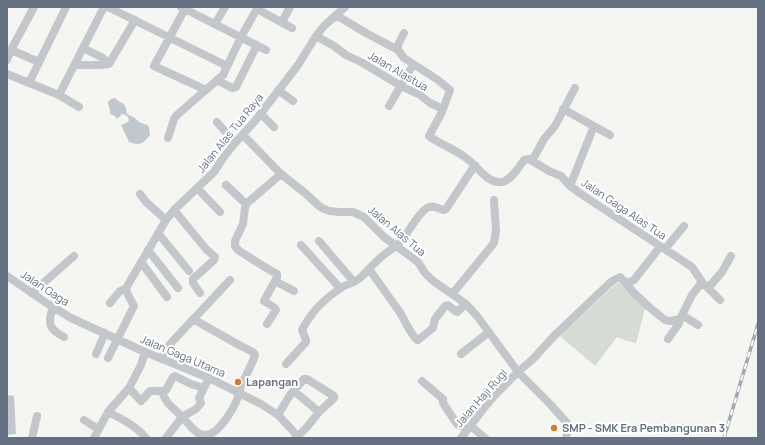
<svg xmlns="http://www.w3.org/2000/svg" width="765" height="445" font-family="Manrope,sans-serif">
<rect width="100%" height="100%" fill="#f5f6f2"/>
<path fill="#d5dcd3" d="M623,282L647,301L636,343L627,341L617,337L595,366L560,336L616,284Z"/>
<path fill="#c1c7ce" d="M115,98C123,106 125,100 127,114L135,118L139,122L147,125L149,127L150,135C143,144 140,146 129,142L121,125L128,122L129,120L128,117L124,114H122L117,119L115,116L110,114C111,108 108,107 108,102L111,99Z
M7,395L14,396L16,434L7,435Z"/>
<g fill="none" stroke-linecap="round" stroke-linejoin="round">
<path stroke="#c3c6ca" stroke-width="8" d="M108,7L227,66
M181,7L266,50
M186,7L154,66L206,90
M257,9L292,28
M336,15L366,33L398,50L404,58L438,80L450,90L442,112L429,136C441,145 455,149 466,158C472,162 477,168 482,173C503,193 512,177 524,160L529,159L549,171L561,176L570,186L581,194L692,267L702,282L720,300
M282,22L290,7
M215,24L225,7
M316,36L334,46L346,55L361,62L401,86L420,95L430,103L443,109
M83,48L103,58L109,64
M11,50L39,62
M398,50V45L404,33
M7,60L11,50L34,7
M75,65H101L109,64L135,20
M7,74L59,95L79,107
M217,80L232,88L236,87L257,45
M29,83L66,7
M278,90L293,101
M59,95L104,7
M389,106L410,70
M563,109L610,135
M261,114L274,127
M217,122L235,143
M243,135L281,174L305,193L319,206L324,209L330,211L339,212H353L364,217L384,237L418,262L425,273L432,280L466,304L477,316L518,372L550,404L567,423L568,429L566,438
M168,138L174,119L177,115L223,75L241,37L258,7
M532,161L544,139L555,126L575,88
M226,185L246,204
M570,186L594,126
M197,188L220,212
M140,194L146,202L166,220
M174,210L206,249L215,257L214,260L193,279V283L200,293
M158,233L189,271
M319,241L354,282
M301,245L340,288
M665,249L684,226
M148,250L178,288
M141,262L167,297
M369,269C379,283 389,297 399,311C405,320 409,332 417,340H418L433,328L435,319L445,306L448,305L455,311L457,312L466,304
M7,276L51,306L71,318L145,352L209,378L261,404L278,415L293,431L298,438
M275,281L277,277V274L263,266L238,250L235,246V241L243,224L245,208L246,204L281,174
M626,283L633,292L649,307L665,320L671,321L680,319
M708,288L722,272L731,256
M32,293L74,256
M453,293L494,243L496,231L494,200
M110,303L120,291L126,288
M53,307C47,324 49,329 64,337
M682,315L698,325
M267,324L276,310L275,308L264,301L275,281L294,291
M668,339L678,325L682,315L692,295L702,282
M96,354L105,333
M461,354L489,332
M108,358L134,306L128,295L126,288L166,220L174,210L214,172L223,158L235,143L255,121L298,65L316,36L324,26L345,7
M161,359L165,351L171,343L230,280
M286,364L306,342V340L302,330C311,312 324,299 341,288C347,284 354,283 360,278C366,273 371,266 377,261C383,254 392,250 398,244C408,235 416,215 427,208C433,204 438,209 444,210L446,209L475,165
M422,381L443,399V403L457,424L468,429
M129,388L141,401L143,399L150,391H162C166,406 175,408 184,419C190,425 196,435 205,435C218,436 234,408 238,397C240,394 240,389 241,386C246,375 252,365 255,355L253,352L239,345L193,319
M162,391L166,390L173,377L175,376L191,384L204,388
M294,391L319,412
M108,412C122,419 136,426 146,438
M278,415L290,395L304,379H307L334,396V398L319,412L307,427L297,437
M84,420L98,429
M471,426L485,438
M32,438L37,416
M94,438L108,412L129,388L141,365L145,352
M166,438L182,417L196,409L201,403L199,398L209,378
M461,438L484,408L496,394L518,372L533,359L554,336L612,281L620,277L626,283L630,282L634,280L660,247"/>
<g stroke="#a4a8af" stroke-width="3.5">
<path id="rail" d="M724,438L758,324"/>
</g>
<use href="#rail" stroke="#fff" stroke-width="2" stroke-dasharray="6" stroke-linecap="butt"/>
</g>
<g fill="#df7729" stroke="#fff" stroke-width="1.5">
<circle cx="238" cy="382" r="4"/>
<circle cx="554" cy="428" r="4"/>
</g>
<g text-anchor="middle" stroke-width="4" stroke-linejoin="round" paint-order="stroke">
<g font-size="11" fill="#657083" stroke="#fff">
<text transform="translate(398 71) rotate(30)" y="4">Jalan Alastua</text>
<text transform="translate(230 133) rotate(-51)" y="4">Jalan Alas Tua Raya</text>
<text transform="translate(624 209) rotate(34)" y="4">Jalan Gaga Alas Tua</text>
<text transform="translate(397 231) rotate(40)" y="4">Jalan Alas Tua</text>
<text transform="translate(45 288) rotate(33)" y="4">Jalan Gaga</text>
<text transform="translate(183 356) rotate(23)" y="4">Jalan Gaga Utama</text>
<text transform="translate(481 398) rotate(-49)" y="4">Jalan Haji Rugi</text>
</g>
<g font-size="11" font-weight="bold" fill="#657083" stroke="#fff" text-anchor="start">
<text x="246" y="386">Lapangan</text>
<text x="562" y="432">SMP - SMK Era Pembangunan 3</text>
</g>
</g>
<rect width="765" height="445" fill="none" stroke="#657083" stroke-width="16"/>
</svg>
